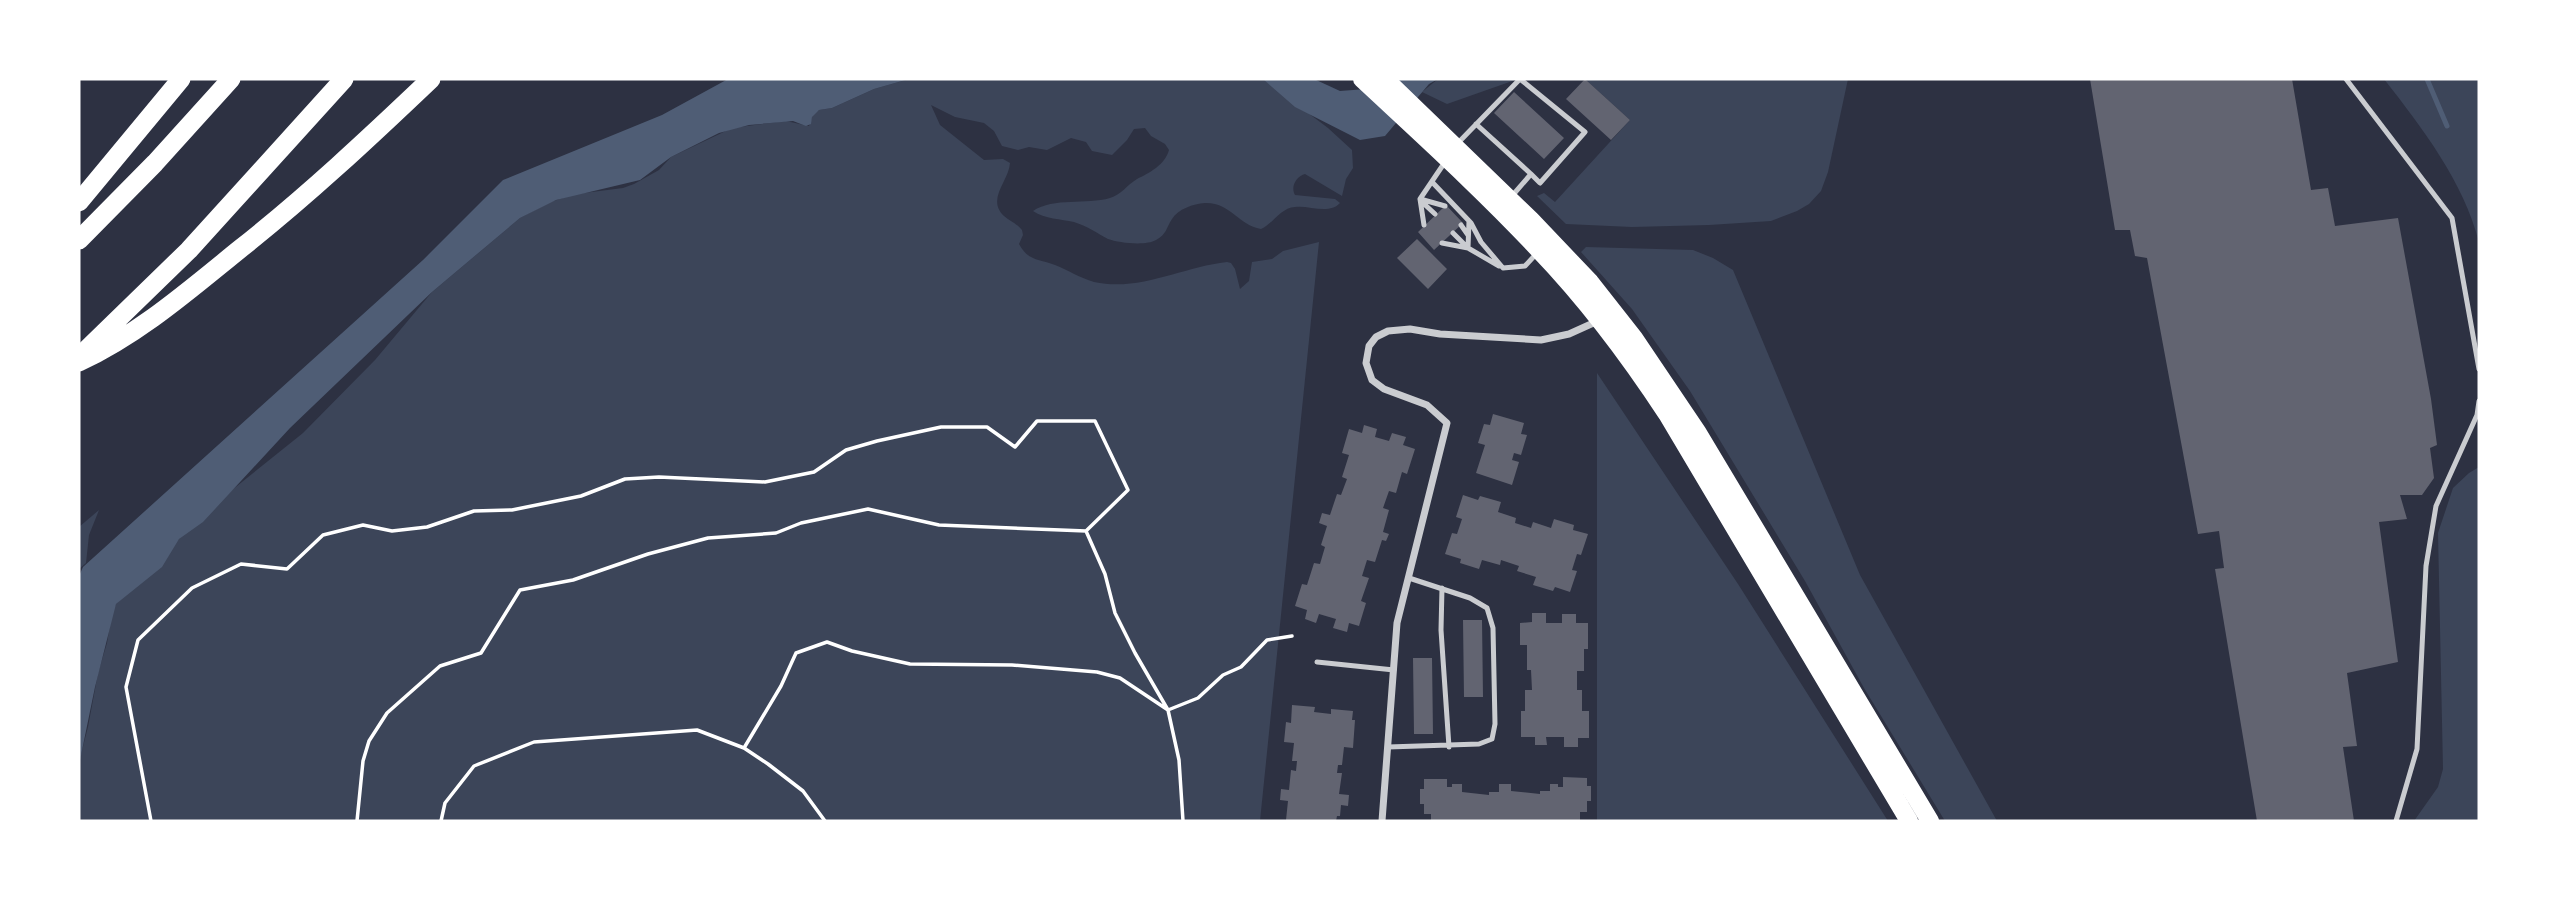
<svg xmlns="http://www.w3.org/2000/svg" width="2558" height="900" font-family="Poppins,sans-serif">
<rect width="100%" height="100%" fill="#2d3142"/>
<path fill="#3c4559" d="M909,79H1263L1328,128L1352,150L1353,168L1346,179L1342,196L1305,174C1297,176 1290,186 1295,195L1335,199L1340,203C1329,215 1309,205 1295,207C1280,208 1273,224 1261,229C1238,225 1230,202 1205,203C1193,204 1178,209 1172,219C1166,228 1167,234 1156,240C1146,246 1119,243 1108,239C1097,233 1087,226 1074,222C1061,219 1045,219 1033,211C1054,197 1086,205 1110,198C1121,195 1127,185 1137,179C1149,173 1165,165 1169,150L1165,144L1151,136L1145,128L1134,129L1127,140L1112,155L1092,151L1086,142L1071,138L1047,150L1029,147L1018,150L1002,146L994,131L984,123L955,117L931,105L940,125L984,160L1003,159L1010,163C1009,181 986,199 1004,216C1010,221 1016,223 1022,230L1023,235L1019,244C1028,261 1039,259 1055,265C1068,270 1080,278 1094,282C1140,292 1182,267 1227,262L1231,263L1235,269L1240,289L1249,281L1252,262L1272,259L1283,251L1319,242L1260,821H79L80,758L88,727L98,673L107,643L112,613L116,604L168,549L232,490L303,433L375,360L432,292L520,218L550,202L576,194L623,188L634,184L659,170L671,157L732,128L786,121L809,126L813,114L819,110L832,108L874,89Z
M1438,79H1518L1447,104L1422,92Z
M1585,79H1848L1828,172L1821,191L1809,204L1797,211L1771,221L1709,225L1632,227L1566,224L1537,196L1544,193L1555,202L1630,120Z
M2384,79H2479V242C2463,181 2423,129 2384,79Z
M1586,247L1693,250L1713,258L1733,270L1860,575L1997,821H1945L1864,688L1805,581L1690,391L1632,309L1581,252Z
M1597,373L1738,584L1888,821H1597Z
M2479,467V821H2414L2438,787L2443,769L2438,533L2453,488L2469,473Z
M99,510L89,535L86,563L79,569V527Z"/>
<path fill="#4f5d75" d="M728,79H909L874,89L832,108L819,110L812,117L811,124L806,126L793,121L749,125L719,133L671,157L640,180L556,200L520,218L432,292L290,428L203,522L179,539L162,567L116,604L95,687L79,765V576L83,567L423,260L503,180L662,115Z
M1263,79H1314L1340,91L1366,89L1385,79H1438L1429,84L1385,136L1360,140L1295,107Z"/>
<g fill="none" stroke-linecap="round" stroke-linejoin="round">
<path stroke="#4f5d75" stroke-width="5" d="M2427,79L2447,126"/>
</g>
<path fill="#626471" d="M1585,79L1630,120L1611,140L1566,99Z
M2090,79H2292L2311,190L2328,188L2335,226L2398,218L2431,399L2437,445L2430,448L2434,478L2422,495H2400L2407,519L2379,522L2398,662L2347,673L2357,746L2343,747L2354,821H2257L2215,569L2224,568L2219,531L2198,534L2147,258L2135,256L2130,230H2115Z
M1514,92L1564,138L1544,159L1494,113Z
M1446,205L1463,223L1434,250L1418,232Z
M1417,239L1447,269L1428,289L1397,258Z
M1493,414L1524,423L1521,434L1527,435L1521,455L1514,453L1512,460L1519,462L1512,485L1476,473L1485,445L1478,443L1484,424L1490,425Z
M1364,425L1377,429L1375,437L1389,441L1392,433L1406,437L1403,445L1415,449L1407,474L1402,472L1396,493L1389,491L1383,508L1389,510L1383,532L1389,534L1386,541L1382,540L1375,562L1367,560L1362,576L1369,578L1361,601L1366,603L1359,626L1349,623L1347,632L1333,628L1336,619L1319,614L1316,623L1305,619L1307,610L1295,606L1302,584L1307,585L1314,563L1320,564L1325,547L1321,545L1327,526L1319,523L1322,513L1330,515L1337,494L1341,495L1347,479L1342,477L1349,455L1342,453L1349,429L1362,433Z
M1463,495L1478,500L1480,496L1501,502L1498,512L1516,518L1515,523L1531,528L1533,522L1551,528L1554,519L1574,525L1573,530L1588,534L1581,555L1577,554L1572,570L1577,571L1570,592L1555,587L1553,591L1533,585L1536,577L1517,571L1519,566L1501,560L1500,565L1482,560L1479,569L1460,563L1461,559L1445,554L1452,533L1457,534L1462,519L1456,517Z
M1532,613H1546V623H1562V614H1576V623H1588V649H1584V671H1577V690H1582V711H1589V738H1578V747H1564V737H1546L1547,745H1535V737H1521V711H1525V690H1532L1531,670H1527V645H1520V623L1532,622Z
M1463,620H1482L1483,697H1464Z
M1413,658H1432L1433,734H1414Z
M1292,705L1315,707L1314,712L1331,714V709L1353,711L1352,720H1355L1353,748L1344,747L1342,765H1338L1337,773H1342L1339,794L1349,795L1348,806L1341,805L1340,816H1337L1336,821L1286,820L1288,801L1280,800L1281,789L1289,790L1291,770L1296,771L1297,761H1292L1294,743L1284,742L1286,722L1291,723Z
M1563,777L1587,778V786H1591V801H1587V812H1580V821H1431V814H1424V804H1420V789H1424V779H1447V787H1452V784H1462V792L1489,795V792H1499V784H1511V791L1540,794V791H1550V784H1558V787H1563Z"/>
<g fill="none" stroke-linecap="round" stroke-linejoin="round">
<path stroke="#fff" stroke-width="3.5" d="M744,748L781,686L796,653L827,642L852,651L910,664L1012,665L1097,672L1120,678L1168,710L1198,698L1223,675L1241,667L1267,640L1292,636
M151,821L126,687L138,640L192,588L241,564L287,569L323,535L363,525L392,531L427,527L474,511L512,510L581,496L625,479L659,477L765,482L814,472L846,450L877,441L941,427H987L1015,447L1037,421H1095L1128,490L1086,531L1105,574L1115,613L1135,653L1168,710L1179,760L1183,821
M357,821L363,761L369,741L387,713L440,666L481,653L520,590L573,580L648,554L708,538L776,533L801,523L868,509L939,525L1086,531
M441,821L445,803L474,766L534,742L697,730L744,748L768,764L803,791L825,821"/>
<path stroke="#caccd0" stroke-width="5" d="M2346,79L2452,218L2479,369
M1476,124L1531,174
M1457,144L1520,79L1585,132L1540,183L1531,174L1512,196
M1433,183L1471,223L1481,242L1503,268L1525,266L1537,253
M1420,199L1445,206
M1422,202L1435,214
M1469,221L1468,248L1499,266
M1424,225L1420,199L1445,162
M1461,225L1468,235
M1453,233L1468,248
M1442,243L1468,248
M1442,588L1441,630L1449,747
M1317,662L1394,670
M1388,747L1479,744L1492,739L1495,724L1493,628L1487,608L1470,598L1409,578
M2396,821L2417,749L2426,566L2436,506L2477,415L2479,401"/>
<path stroke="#caccd0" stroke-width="7" d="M1382,821L1397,623L1447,423L1427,405L1384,389L1372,380L1366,363L1369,346L1376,337L1388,331L1410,329L1440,334L1541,340L1569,334L1600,320"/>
<path stroke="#fff" stroke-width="18" d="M1362,79C1422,135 1483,190 1539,250C1587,300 1629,356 1667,414L1909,821
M1385,79L1531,220L1590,282L1634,338L1698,433L1930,821"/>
<path stroke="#fff" stroke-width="19" d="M79,202L181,79
M79,240L155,163L231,79
M82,354L189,250L344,79
M79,362C139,334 188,291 240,249C307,196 369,138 431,79"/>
</g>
<rect width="2558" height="900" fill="none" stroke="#ffffff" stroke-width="161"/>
</svg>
